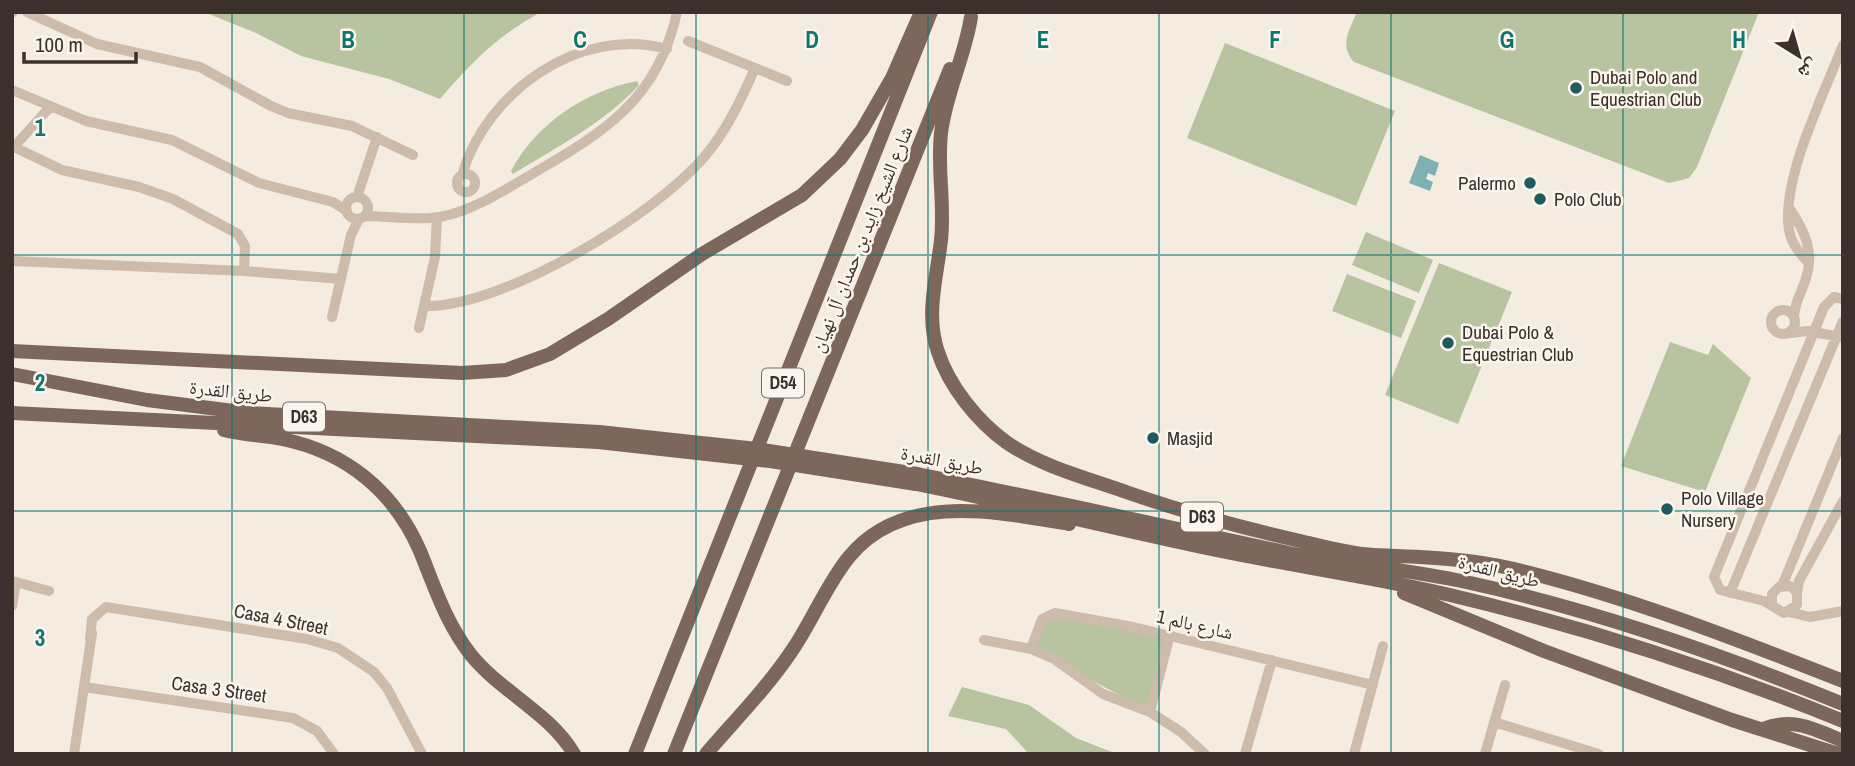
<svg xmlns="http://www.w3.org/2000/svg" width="1855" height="766" font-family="'Archivo Narrow','Noto Naskh Arabic',sans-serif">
<rect width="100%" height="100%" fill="#f4ebe1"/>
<path fill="#b8c4a0" d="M204,12H541C497,36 472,62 440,99L389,79L301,56L256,33Z
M1357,12H1759L1697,167L1689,178L1669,183L1354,62C1339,45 1349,31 1357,12Z
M1225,43L1395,111L1356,206L1187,138Z
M637,81L639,85C604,123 557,147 513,174L511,171C536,124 585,91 637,81Z
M1366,232L1433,260L1419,293L1352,265Z
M1439,263L1512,292L1458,424L1385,395Z
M1347,274L1416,301L1401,338L1332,311Z
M1670,342L1708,355L1713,344L1751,378L1705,492L1621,466Z
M1053,615L1166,636L1146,709L1034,650L1043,623Z
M962,687L1029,705L1076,738L1117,754H1029L1006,729L948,716Z"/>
<path fill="#7fb0b2" d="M1420,155L1439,163L1435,176L1428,173L1426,179L1433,182L1430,191L1409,183Z"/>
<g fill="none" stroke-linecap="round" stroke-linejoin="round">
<path stroke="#cdbbac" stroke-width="10" d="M27,12L97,44L200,67L271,106L288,113L352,126L413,155
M12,13L13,12
M688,41L787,81
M12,90L86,121L172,140L259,183L333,202L347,211
M14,147L62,170L139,187L173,199L238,234L245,246L244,271
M12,149L50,107
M457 183a9 9 0 1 1 18 0a9 9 0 1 1-18 0Z
M462,175C486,92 580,25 667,49
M357,197L377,137
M346 208a11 11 0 1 1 22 0a11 11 0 1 1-22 0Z
M1790,209C1804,230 1815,252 1806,278C1802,292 1795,301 1794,316
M365,216C390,216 415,221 440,217C474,210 503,191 532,174C604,132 658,100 677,12
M12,261L244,271L341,279
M1808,262C1799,253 1791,243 1789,230C1781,179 1824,94 1843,45
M425,306C504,307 654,216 705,156C727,130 741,100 755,68
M1771 322a12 12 0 1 1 24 0a12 12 0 1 1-24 0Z
M332,317L351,235L359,219
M419,328L435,257L437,217
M1790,333L1808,331L1840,337
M12,581L49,591
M1782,586L1843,438
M1797,592L1799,581L1843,501
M1730,593L1843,321
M1772,605V594L1779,587L1790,586L1797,592V605L1784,613L1764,601L1720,590L1714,577L1824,307L1834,297L1843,299
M12,606L16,582
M1789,612L1810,617L1843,611
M90,639L92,619L106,607L307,639L338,648L374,672L387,688L422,754
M984,640L1031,649L1054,659L1103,694L1150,712L1181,732L1205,754
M1031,649L1042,619L1055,613L1133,627L1373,685
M84,687L293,718L317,731L334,754
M1150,712L1170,635
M1494,722L1599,754
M74,754L92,633
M1245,754L1272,660
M1354,754L1383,646
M1485,754L1505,685"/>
<path stroke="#7d675c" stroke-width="14" d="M971,17C965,56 946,93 941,133C937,169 945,204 941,240C937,277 925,315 938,352C949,386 977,421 1006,442C1042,467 1087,478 1129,493C1184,512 1239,527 1296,540C1321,546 1349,554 1374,555C1421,557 1468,558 1514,569C1626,596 1736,639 1843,681
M12,351L462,373L506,370L550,354L608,319L702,254L802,195L840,159L862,130L892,78L921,12
M12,374L147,400L249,413L599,432
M12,413L598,442
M224,430C243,435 262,435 282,439C346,452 394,491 420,551C435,588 446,623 471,655C502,693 549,712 574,754
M917,474C1041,498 1165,527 1289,553C1348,565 1407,569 1466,582C1595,610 1721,654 1843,704
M916,484C1016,504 1116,529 1216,550C1293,566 1373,577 1450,595C1585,627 1715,669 1843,721
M1404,593L1544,651L1732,720L1838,754
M1763,729C1793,717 1814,729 1843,741
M635,754L931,12
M674,754L950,69
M706,754C735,720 766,689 791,652C812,622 826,585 849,557C903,491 997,512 1069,524"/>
<path stroke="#7d675c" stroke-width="14" d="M599,432L757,449L917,474
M598,442L770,461L916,484"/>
</g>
<path fill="none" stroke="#0f766e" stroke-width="2" stroke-opacity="0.55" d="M232,12V754M464,12V754M696,12V754M928,12V754M1159,12V754M1391,12V754M1623,12V754M12,255H1843M12,511H1843"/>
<g fill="#1f5a5e" stroke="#fbf5ee" stroke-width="2.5">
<circle cx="1576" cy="88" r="7"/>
<circle cx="1530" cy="183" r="7"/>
<circle cx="1540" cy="199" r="7"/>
<circle cx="1448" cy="343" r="7"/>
<circle cx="1153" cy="438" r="7"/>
<circle cx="1667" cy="509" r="7"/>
</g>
<g text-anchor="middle" stroke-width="5" stroke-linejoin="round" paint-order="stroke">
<g fill="#fbf5ee" stroke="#756b66" stroke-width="2">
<rect x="762" y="368.5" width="42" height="29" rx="5"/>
<rect x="283" y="402.5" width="42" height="29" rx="5"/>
<rect x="1181" y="502.5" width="42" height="29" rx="5"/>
</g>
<g font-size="18" font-weight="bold" fill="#3b302b">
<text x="783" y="389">D54</text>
<text x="304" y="423">D63</text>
<text x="1202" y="523">D63</text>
</g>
<g font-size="19" fill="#3b302b" stroke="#fbf5ee" text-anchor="start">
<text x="1590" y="84">Dubai Polo and<tspan x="1590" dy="22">Equestrian Club</tspan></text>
<text x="1516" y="190" text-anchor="end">Palermo</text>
<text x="1554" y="206">Polo Club</text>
<text x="1462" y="339">Dubai Polo &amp;<tspan x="1462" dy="22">Equestrian Club</tspan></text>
<text x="1167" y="445">Masjid</text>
<text x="1681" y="505">Polo Village<tspan x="1681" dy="22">Nursery</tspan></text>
</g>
<g font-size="19" fill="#3b302b" stroke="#fbf5ee">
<text transform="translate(861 239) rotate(-68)" y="7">شارع الشيخ زايد بن حمدان آل نهيان</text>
<text transform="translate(231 391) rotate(6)" y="7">طريق القدرة</text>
<text transform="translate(942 460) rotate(11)" y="7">طريق القدرة</text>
<text transform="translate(1499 571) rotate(14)" y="7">طريق القدرة</text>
<text transform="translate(281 619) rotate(11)" y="7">Casa 4 Street</text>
<text transform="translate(1195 624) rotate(13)" y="7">شارع بالم 1</text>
<text transform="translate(219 689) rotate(8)" y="7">Casa 3 Street</text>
</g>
</g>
<g font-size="23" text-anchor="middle" font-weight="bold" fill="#0f766e" stroke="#fbf5ee" stroke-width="5" stroke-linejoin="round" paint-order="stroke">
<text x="348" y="48">B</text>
<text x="580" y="48">C</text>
<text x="812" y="48">D</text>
<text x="1043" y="48">E</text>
<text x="1275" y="48">F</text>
<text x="1507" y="48">G</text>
<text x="1739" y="48">H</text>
<text x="40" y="136">1</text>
<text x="40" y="391">2</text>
<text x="40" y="646">3</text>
</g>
<rect width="1855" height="766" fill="none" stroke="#3b302b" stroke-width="28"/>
<g transform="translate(1799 56) rotate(143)" stroke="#fbf5ee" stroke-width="5" paint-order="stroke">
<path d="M0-5L12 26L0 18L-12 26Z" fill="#3b302b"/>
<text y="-10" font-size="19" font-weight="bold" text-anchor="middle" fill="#3b302b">ش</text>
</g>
<path d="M24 52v10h112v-10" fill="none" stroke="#3b302b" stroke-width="3.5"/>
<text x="35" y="52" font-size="21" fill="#3b302b" stroke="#fbf5ee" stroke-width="5" paint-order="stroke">100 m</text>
</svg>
